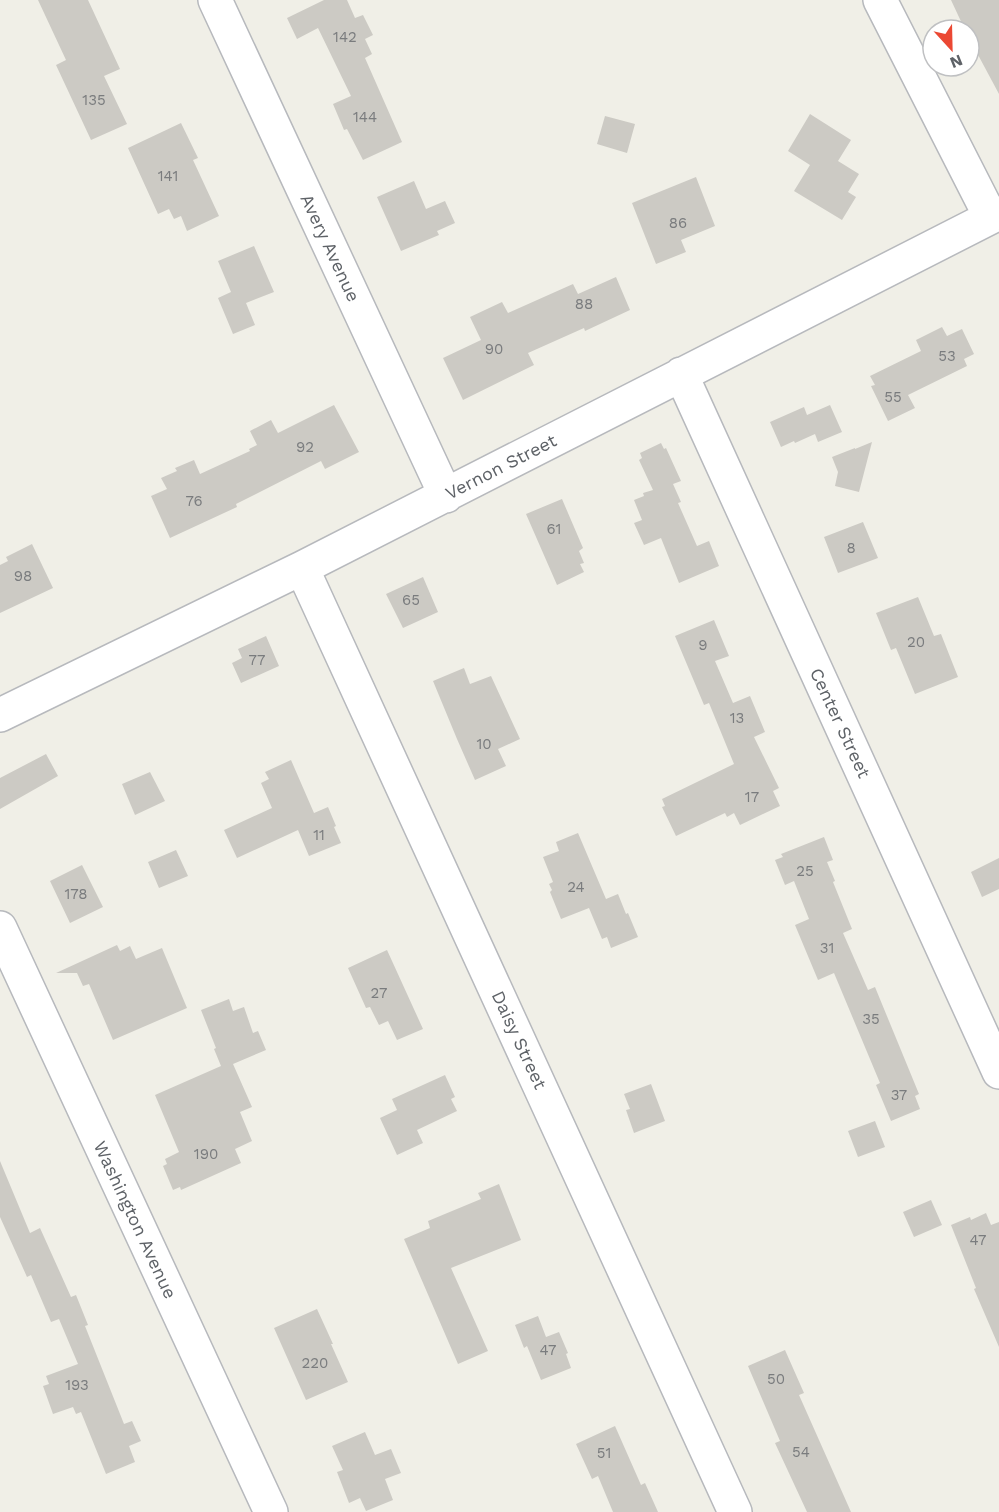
<svg xmlns="http://www.w3.org/2000/svg" width="999" height="1512" font-family="'Work Sans',sans-serif">
<rect width="100%" height="100%" fill="#f0efe7"/>
<path fill="#cccac4" d="M38,0H88L120,69L104,76L127,124L91,140L56,65L66,60Z
M324,0H347L355,18L363,15L373,35L365,39L372,54L365,58L402,142L363,160L347,129L344,130L333,104L351,96L318,28L297,39L287,18Z
M951,0H999V94L969,38V30H965Z
M810,114L851,140L838,161L859,174L848,192L856,197L842,220L794,191L810,165L788,151Z
M605,116L635,124L627,153L597,144Z
M181,123L198,158L193,160L219,216L187,231L181,216L174,219L169,209L158,214L128,148Z
M696,177L715,226L681,240L686,252L656,264L632,203Z
M414,181L426,209L445,201L455,223L437,231L439,235L401,251L377,197Z
M254,246L274,292L246,303L255,325L233,334L218,298L231,292L218,261Z
M616,277L630,310L585,331L584,328L528,353L534,365L463,400L443,358L481,340L470,317L502,302L508,313L573,284L578,294Z
M942,327L947,336L962,329L974,354L964,359L967,366L908,395L915,408L888,421L871,386L875,385L870,376L921,351L916,340Z
M334,405L359,452L325,469L321,461L236,504L237,507L170,538L151,496L167,489L161,478L177,471L175,468L194,460L200,474L250,451L249,449L257,445L250,431L271,420L278,433Z
M830,405L842,432L818,442L815,434L795,443L794,441L781,447L770,422L804,407L807,415Z
M872,442L859,492L835,486L838,472L832,457L855,448V449Z
M661,443L664,449L666,448L681,481L673,484L681,502L678,503L697,546L709,541L719,566L679,583L661,538L644,545L634,523L642,520L634,500L644,496L643,493L653,490L639,460L642,458L640,453Z
M562,499L583,548L579,551L584,563L580,564L584,572L557,585L526,514Z
M863,522L878,558L838,573L824,537Z
M32,544L53,588L0,613V565L8,561L6,557Z
M423,577L438,612L403,628L386,594Z
M918,597L934,636L941,634L958,677L915,694L896,648L891,650L876,613Z
M714,620L729,656L715,661L733,703L750,696L765,732L754,737L779,788L773,791L780,806L740,825L734,813L727,817L725,813L676,836L662,807L665,806L662,799L734,764L709,703L704,705L675,636Z
M266,636L279,666L241,683L232,663L242,658L238,649Z
M464,668L470,684L491,676L520,739L498,749L506,766L475,780L457,739L433,681Z
M46,754L58,776L0,809V778Z
M291,760L314,813L328,807L336,826L334,827L341,843L309,856L298,830L237,858L224,830L272,808L261,783L269,779L265,772Z
M150,772L165,801L135,815L122,784Z
M578,833L606,899L618,894L626,914L628,913L638,937L611,948L607,937L602,939L589,908L561,919L550,892L552,890L549,884L553,882L543,857L559,851L556,842Z
M824,837L833,860L827,862L835,881L833,882L852,929L843,933L868,990L875,987L919,1094L915,1096L920,1109L891,1121L876,1085L880,1083L834,973L818,980L795,925L809,919L794,881L785,885L775,860L783,857L781,854Z
M176,850L188,876L159,888L148,862Z
M999,858V889L982,897L971,872Z
M82,865L103,907L70,923L50,881Z
M117,945L120,951L130,946L136,959L162,948L187,1008L113,1040L89,984L83,986L77,973H56Z
M387,950L423,1029L397,1040L388,1021L379,1025L370,1007L366,1008L348,968Z
M229,999L233,1011L244,1007L253,1033L258,1031L266,1050L233,1064L252,1107L240,1112L252,1141L235,1149L241,1163L181,1190L180,1187L173,1190L163,1166L167,1164L165,1159L179,1152L155,1095L221,1066L214,1049L216,1048L201,1010Z
M445,1075L455,1097L451,1099L457,1111L417,1130L423,1143L397,1155L380,1118L397,1110L392,1099Z
M651,1084L665,1121L634,1133L626,1110L630,1109L624,1094Z
M875,1121L885,1147L858,1157L848,1131Z
M0,1161L30,1233L40,1228L71,1297L76,1295L88,1325L85,1326L124,1424L132,1421L141,1441L129,1446L135,1462L106,1474L81,1412L76,1414L73,1407L53,1414L43,1386L49,1384L46,1376L78,1364L59,1319L51,1322L31,1275L27,1277L0,1217Z
M499,1184L521,1240L451,1268L488,1351L458,1364L404,1239L430,1228L428,1221L481,1199L478,1193Z
M931,1200L942,1225L914,1237L903,1212Z
M986,1213L991,1225L999,1222V1347L974,1289L976,1288L951,1225L970,1217L971,1220Z
M317,1309L333,1344H331L348,1382L306,1400L274,1328Z
M538,1316L546,1337L559,1332L568,1353L566,1354L571,1368L541,1380L527,1346L524,1348L515,1325Z
M785,1350L804,1393L799,1395L851,1512H807L775,1443L780,1441L748,1366Z
M615,1426L641,1485L645,1483L658,1512H613L598,1476L592,1479L576,1444Z
M365,1432L375,1455L391,1449L401,1473L385,1479L393,1500L366,1511L360,1498L349,1503L337,1472L343,1470L332,1446Z"/>
<g fill="none" stroke-linecap="round" stroke-linejoin="round">
<g stroke="#b7b9bd" stroke-width="36">
<path id="minor" d="M215,0L446,496
M880,0L990,216
M681,374L999,1072
M302,568L735,1512
M0,715L302,568L999,213
M0,928L271,1512"/>
</g>
<use href="#minor" stroke="#fff" stroke-width="33"/>
</g>
<g text-anchor="middle" stroke-width="6" stroke-linejoin="round" paint-order="stroke">
<g font-size="15" fill="#7a7c7e">
<text x="345" y="42">142</text>
<text x="94" y="105">135</text>
<text x="365" y="122">144</text>
<text x="168" y="181">141</text>
<text x="678" y="228">86</text>
<text x="584" y="309">88</text>
<text x="494" y="354">90</text>
<text x="947" y="361">53</text>
<text x="893" y="402">55</text>
<text x="305" y="452">92</text>
<text x="194" y="506">76</text>
<text x="554" y="534">61</text>
<text x="851" y="553">8</text>
<text x="23" y="581">98</text>
<text x="411" y="605">65</text>
<text x="916" y="647">20</text>
<text x="703" y="650">9</text>
<text x="257" y="665">77</text>
<text x="737" y="723">13</text>
<text x="484" y="749">10</text>
<text x="752" y="802">17</text>
<text x="319" y="840">11</text>
<text x="805" y="876">25</text>
<text x="576" y="892">24</text>
<text x="76" y="899">178</text>
<text x="827" y="953">31</text>
<text x="379" y="998">27</text>
<text x="871" y="1024">35</text>
<text x="899" y="1100">37</text>
<text x="206" y="1159">190</text>
<text x="978" y="1245">47</text>
<text x="548" y="1355">47</text>
<text x="315" y="1368">220</text>
<text x="776" y="1384">50</text>
<text x="77" y="1390">193</text>
<text x="801" y="1457">54</text>
<text x="604" y="1458">51</text>
</g>
<g font-size="18" fill="#5e6267" stroke="#fff">
<text transform="translate(330 248) rotate(65)" y="6">Avery Avenue</text>
<text transform="translate(501 467) rotate(-27)" y="6">Vernon Street</text>
<text transform="translate(840 723) rotate(65)" y="6">Center Street</text>
<text transform="translate(519 1040) rotate(65)" y="6">Daisy Street</text>
<text transform="translate(135 1220) rotate(65)" y="6">Washington Avenue</text>
</g>
</g>
<g transform="translate(951 48) rotate(158)"><circle r="28" fill="#ffffff" stroke="#bfc0c2" stroke-width="1.5"/>
<path d="M0-4.5L10 22L0 15L-10 22Z" fill="#eb4833"/>
<text y="-9" font-size="16" font-weight="bold" text-anchor="middle" fill="#5e6267">N</text>
</g>
</svg>
